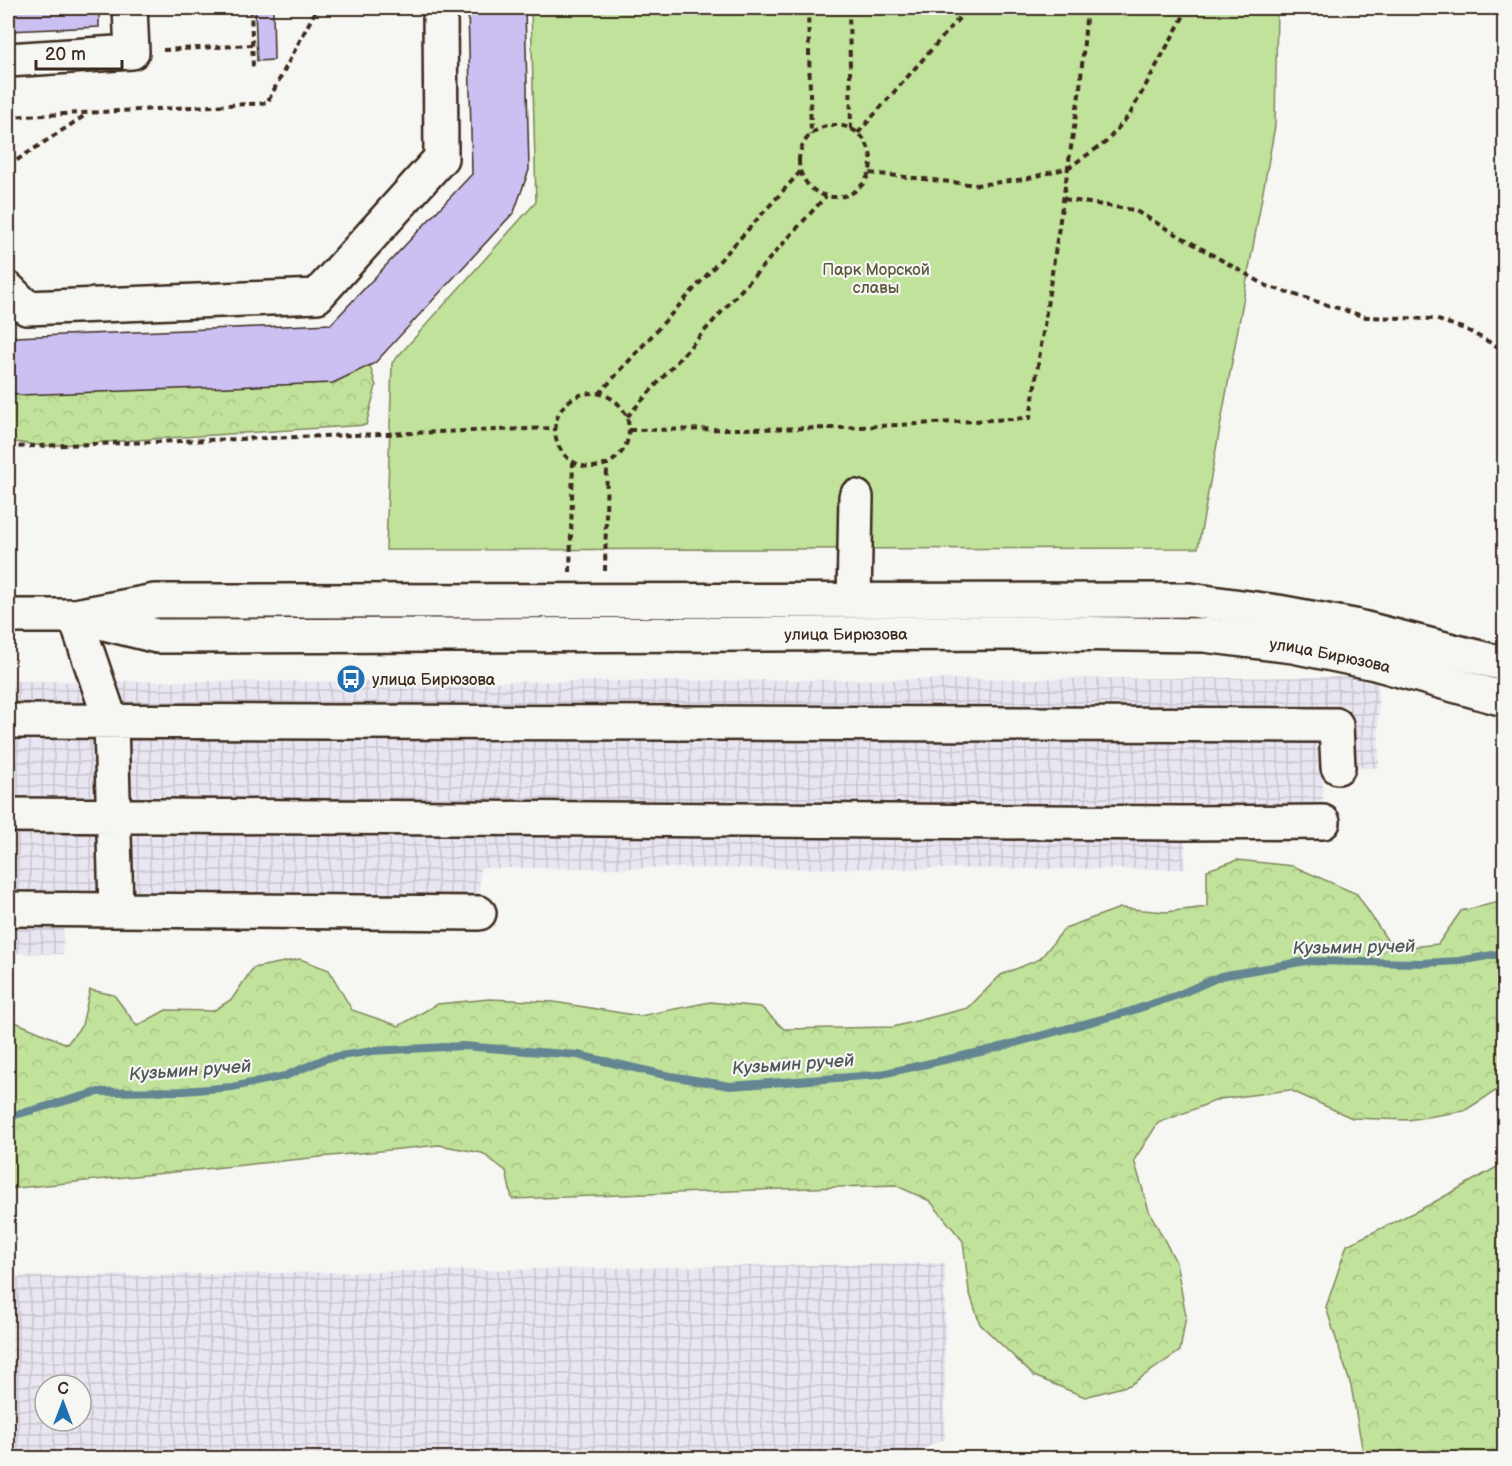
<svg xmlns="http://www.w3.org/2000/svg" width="1512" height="1466" font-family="'Balsamiq Sans',sans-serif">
<defs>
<pattern id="industrial-grid" width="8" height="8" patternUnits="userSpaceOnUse" patternTransform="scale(1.5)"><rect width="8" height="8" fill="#e9e6f2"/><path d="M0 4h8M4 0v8" fill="none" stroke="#c9c5cf"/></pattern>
<pattern id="forest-crowns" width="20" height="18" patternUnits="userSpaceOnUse" patternTransform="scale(1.5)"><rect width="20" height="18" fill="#c1e29b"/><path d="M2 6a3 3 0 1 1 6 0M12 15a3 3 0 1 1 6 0" fill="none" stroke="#a7c285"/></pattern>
</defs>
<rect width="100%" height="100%" fill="#f6f6f2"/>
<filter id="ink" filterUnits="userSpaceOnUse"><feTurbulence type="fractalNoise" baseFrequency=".0167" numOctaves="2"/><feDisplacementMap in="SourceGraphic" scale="12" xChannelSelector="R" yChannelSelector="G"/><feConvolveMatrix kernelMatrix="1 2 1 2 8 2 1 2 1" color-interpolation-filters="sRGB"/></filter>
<g filter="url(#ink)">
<path fill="url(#industrial-grid)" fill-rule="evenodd" d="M1378,677L1379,768L1323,767V822L1185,823V869L480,868L479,913L64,910L63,954L8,953V681L431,682Z
M945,1263V1439L903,1458H8V1277ZM45,1385H81V1421H45Z"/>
<path fill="#c1e29b" stroke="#7e865c" stroke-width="1.5" d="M531,8H1277L1275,126L1198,548L386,550L392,363L536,202Z"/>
<path fill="url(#forest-crowns)" stroke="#7e865c" stroke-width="1.5" d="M369,362L376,386L366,425L44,446L8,441V363L13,368Z
M1237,860L1293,866L1357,894L1393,949L1438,944L1461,911L1504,901V1082L1502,1087L1464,1111L1408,1120L1352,1118L1290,1090L1220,1099L1158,1123L1134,1160L1149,1211L1176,1262L1186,1316L1180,1351L1130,1385L1085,1397L1034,1376L980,1324L969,1291L963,1241L930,1201L895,1185L512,1199L506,1171L482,1153L439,1145L8,1189V1019L67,1044L82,1025L90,990L114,995L137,1026L166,1010L213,1011L232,999L253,968L300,959L329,970L352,1010L399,1026L437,1004L490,999L554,1002L640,1016L710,1002L761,1007L784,1029L893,1027L968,1008L1001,975L1040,959L1065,928L1120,908L1166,912L1207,907V870Z
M1504,1163V1458H1364L1351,1386L1326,1307L1347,1245L1429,1205Z"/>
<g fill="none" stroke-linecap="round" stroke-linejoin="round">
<path stroke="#648692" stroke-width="8" d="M8,1117L98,1092L184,1091L232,1087L285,1076L327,1058L373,1051L463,1046L578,1055L665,1075L730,1086L877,1075L989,1050L1131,1011L1178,995L1221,976L1306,961L1421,963L1459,961L1504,953"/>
</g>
<path fill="#ccc0f2" stroke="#3b2a1e" stroke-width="1.5" d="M8,8H99V27L8,31Z
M255,8H273L274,60L257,61Z
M468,8H525L529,170L514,212L375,363L333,383L20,395L8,391V330L15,337L331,324L472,174Z"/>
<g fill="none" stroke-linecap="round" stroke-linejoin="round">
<g stroke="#3b2a1e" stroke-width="38">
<path id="minor" d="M8,60L132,52L130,8
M8,289L27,308L317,296L441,158L440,8
M854,600L856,497
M75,616L111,722L116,910L479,913
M8,721L1336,725L1338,767
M8,815L1185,823L1323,822
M8,909L116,910"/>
</g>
<g stroke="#3b2a1e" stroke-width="38">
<g id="major">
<path d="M8,616H75L155,601L1190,600L1278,612L1354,626L1504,664"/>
<path id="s1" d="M88,619L157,636L1051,633L1204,635L1293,646L1375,663L1504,699"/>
</g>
</g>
<path stroke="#3b2a1e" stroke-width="4" stroke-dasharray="6 4.5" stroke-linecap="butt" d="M251,8L253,67
M808,8L811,135
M849,8L851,129
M163,50L252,45
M8,117L267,103L317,8
M799 161a36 36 0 1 1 72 0a36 36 0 1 1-72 0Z
M858,133L968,8
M8,166L87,114
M870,173L977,185L1025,179L1068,168L1106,142L1130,114L1188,8
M1064,199L1134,210L1267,286L1366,317L1435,319L1465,329L1504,350
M555 430a37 37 0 1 1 74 0a37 37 0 1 1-74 0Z
M599,394L801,171
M627,417L826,196
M629,430L841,428L1030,418L1080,88L1087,8
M8,447L555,428
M605,571L607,464
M570,572L573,462"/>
<use href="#minor" stroke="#f6f6f2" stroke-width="33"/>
<use href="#major" stroke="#f6f6f2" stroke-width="33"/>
</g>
</g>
<defs>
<g id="bus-disc" transform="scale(1.5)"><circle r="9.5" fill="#1f6fb2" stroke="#f6f6f2"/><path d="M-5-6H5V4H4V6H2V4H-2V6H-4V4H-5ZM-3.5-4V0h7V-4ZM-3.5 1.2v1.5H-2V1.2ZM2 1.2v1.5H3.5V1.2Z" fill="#fff"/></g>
</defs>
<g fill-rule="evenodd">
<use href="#bus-disc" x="351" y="679"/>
</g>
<g text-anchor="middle" stroke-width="4.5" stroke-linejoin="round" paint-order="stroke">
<g font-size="16" fill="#5c583d" stroke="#f6f6f2">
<text x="876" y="275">Парк Морской<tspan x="876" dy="18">славы</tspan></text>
</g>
<g font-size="16" fill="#3b2a1e" stroke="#f6f6f2">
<text dy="6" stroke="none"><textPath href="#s1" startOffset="760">улица Бирюзова</textPath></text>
<text dy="6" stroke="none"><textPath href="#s1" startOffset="1246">улица Бирюзова</textPath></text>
</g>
<g font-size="16" fill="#3b2a1e" stroke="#f6f6f2" text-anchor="start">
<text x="372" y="685">улица Бирюзова</text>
</g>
<g font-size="18" font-style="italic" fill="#4f5858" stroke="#f6f6f2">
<text transform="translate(1354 947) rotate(-1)" y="6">Кузьмин ручей</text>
<text transform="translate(793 1064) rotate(-4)" y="6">Кузьмин ручей</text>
<text transform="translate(190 1070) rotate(-4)" y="6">Кузьмин ручей</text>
</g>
</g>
<rect width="1512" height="1466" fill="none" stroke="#f6f6f2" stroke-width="30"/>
<rect x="15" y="15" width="1482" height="1436" fill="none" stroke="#3b2a1e" stroke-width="2" filter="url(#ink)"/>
<g transform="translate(63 1403)"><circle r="28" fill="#f6f6f2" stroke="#aba49d" stroke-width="1.5"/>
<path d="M0-4.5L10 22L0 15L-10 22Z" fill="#1f6fb2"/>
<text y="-9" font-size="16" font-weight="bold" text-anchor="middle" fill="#3b2a1e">С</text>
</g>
<path d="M36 60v9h86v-9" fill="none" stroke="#3b2a1e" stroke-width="3"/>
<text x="45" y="60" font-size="18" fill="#3b2a1e" stroke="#f6f6f2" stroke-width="4.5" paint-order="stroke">20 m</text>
</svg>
